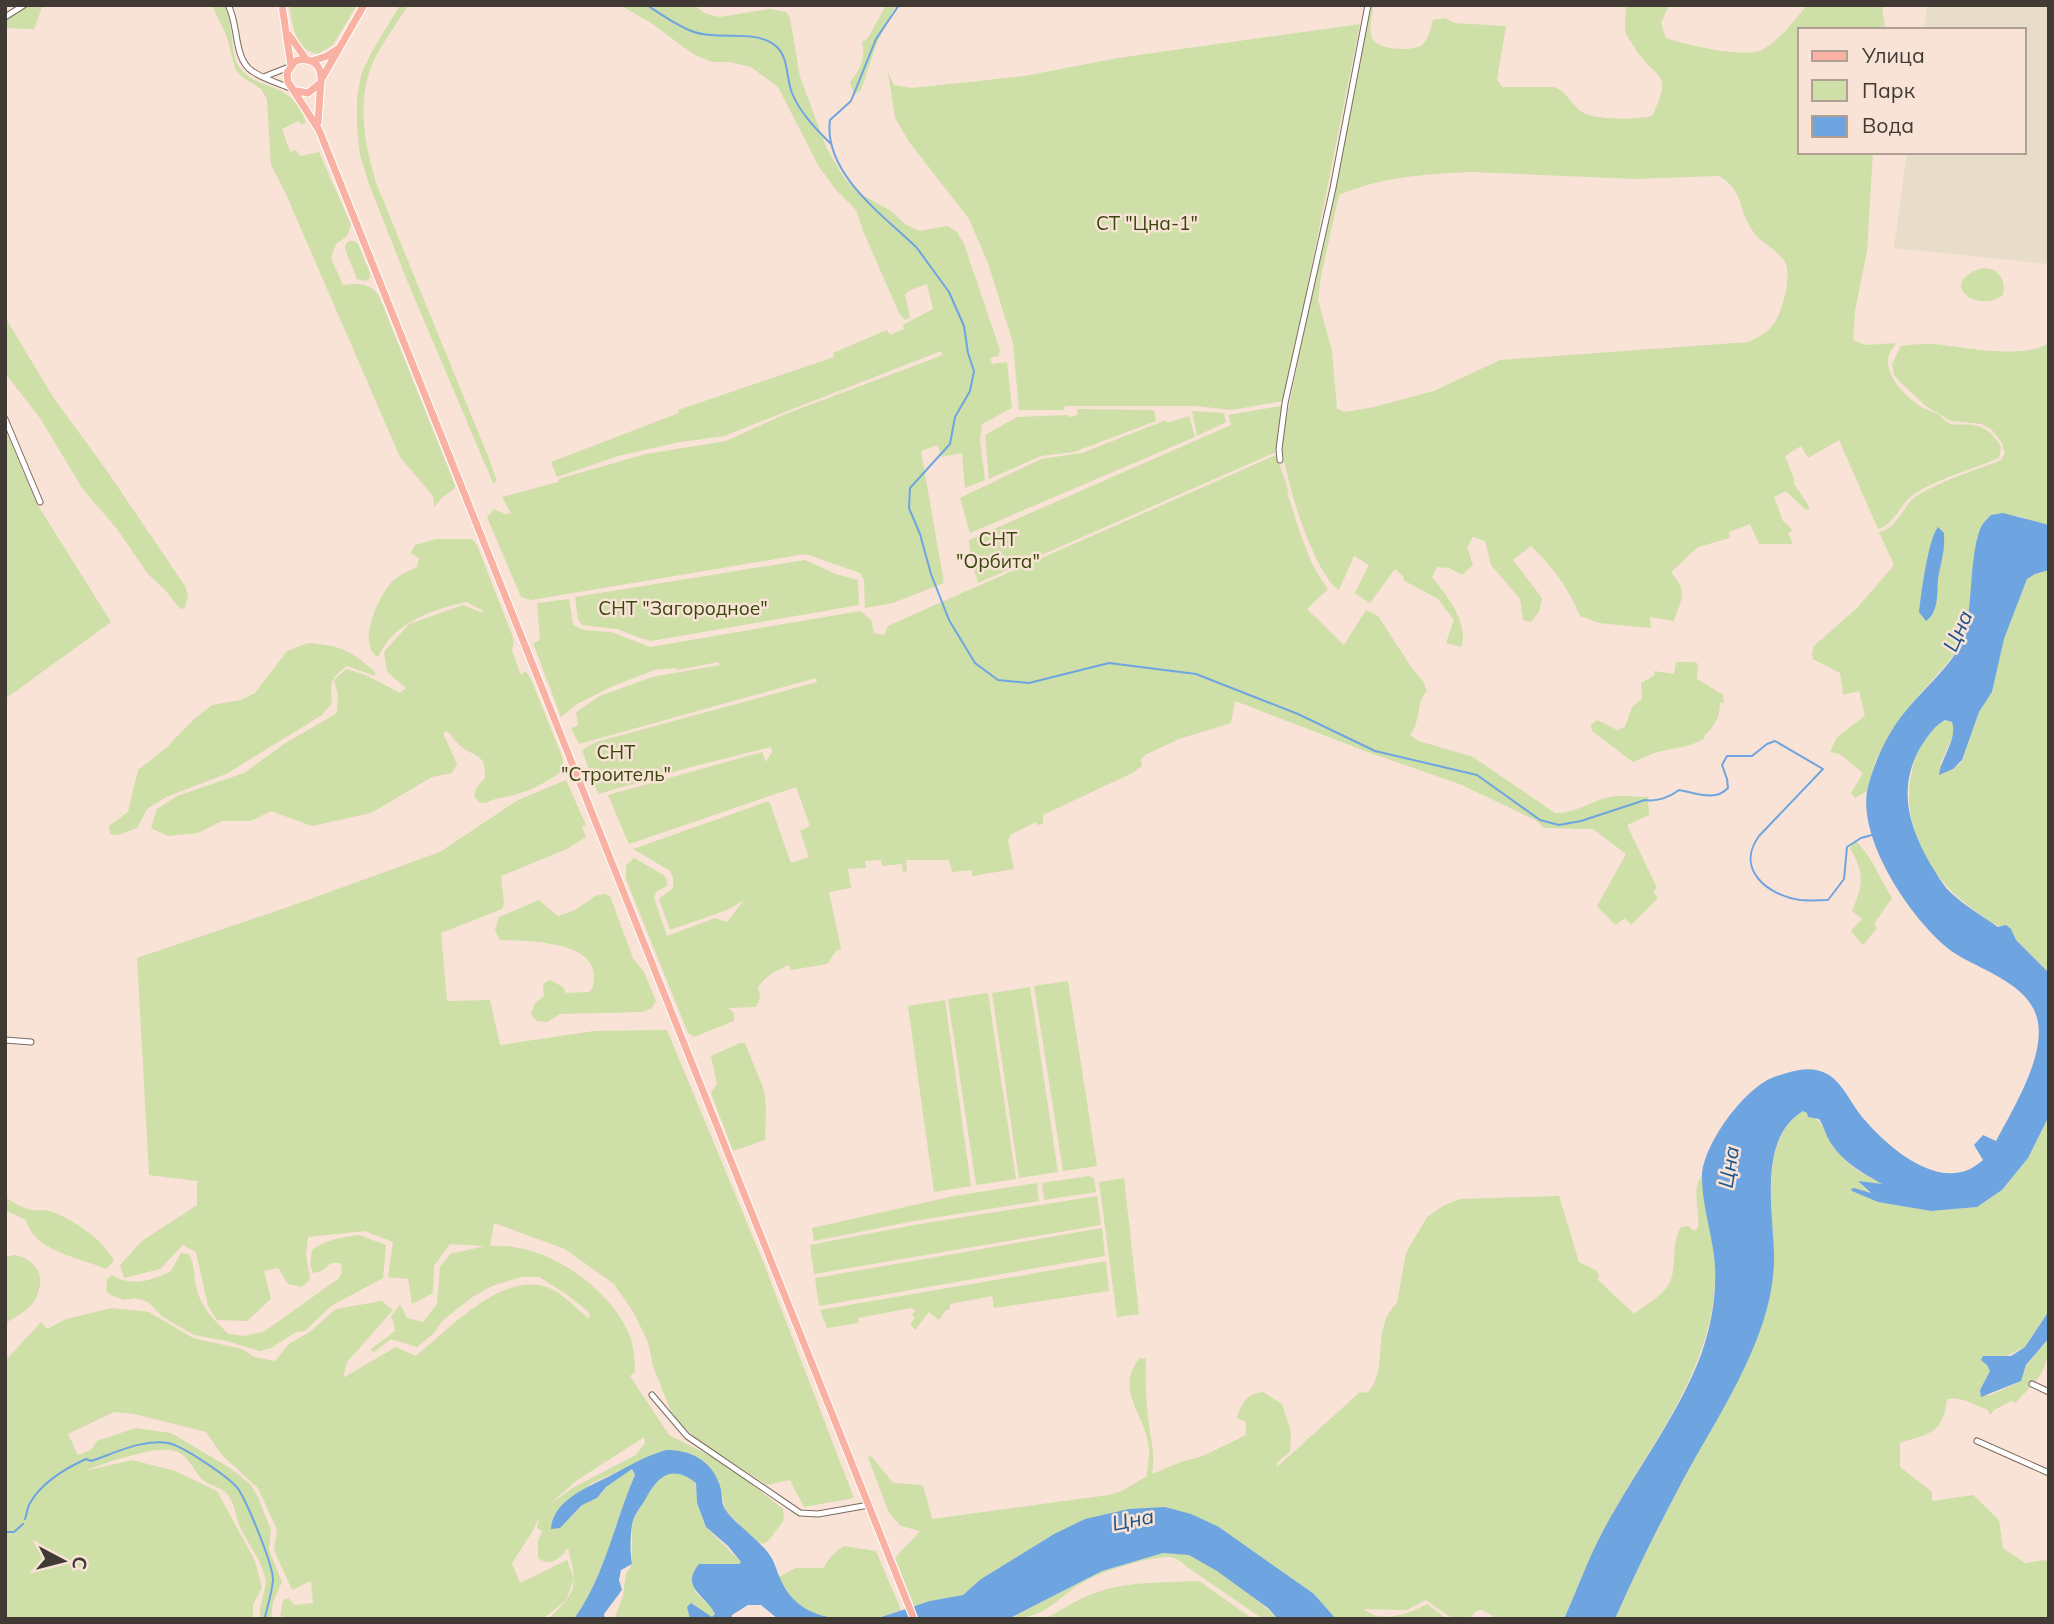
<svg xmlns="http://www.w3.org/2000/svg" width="2054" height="1624" font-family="Mulish,sans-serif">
<rect width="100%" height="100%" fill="#f8e3d6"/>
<path fill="#e7ddc8" d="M1927,5H2049V264L1894,248L1907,152H2024V30H1924Z"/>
<path fill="#cedfa8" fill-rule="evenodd" d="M29,5H43L34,29L5,28V20Z
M212,5H224C235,25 229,55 240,68C261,94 289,77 306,122L301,125L299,121L282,129L290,152L296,150L300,156L319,152L351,225L347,236L336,244L331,258L343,285C357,283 371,283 379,296L455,485V488L443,497L434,507L433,496L400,457L285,192L271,165L267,99L261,89L242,77L235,69L227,37Z
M289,5H357L333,45L318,54C294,50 293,25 289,5Z
M400,5H408C398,22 385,39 376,56C355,97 364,141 376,183L488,456L497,481L493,483L406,278L369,184L360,155L357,126V98L361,75L371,53Z
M620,5H694L706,14L720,17L769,9L786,12L790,18L800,77L827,149L845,179L859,193L891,211L906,225L920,231L947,226L957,232L964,244L1000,350L998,356L990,358L992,364L1007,362L1012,408L982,424L980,440L985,480L965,488L962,453L942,457L937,445L921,451L944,583L893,603L865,608L864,580L860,573L806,554L531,600L521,597L487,517L494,509L505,514L511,513L502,497L558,482V479L646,454L726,441L783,415L943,355L941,351L724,436L675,443L618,456L557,477L551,462L679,413L678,410L834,357L833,353L887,330L890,335L904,329L903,325L933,309L927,284L911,290L905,294L910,318L905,320L899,313L864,233L856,210L837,191L819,167L778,87L751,67L729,62H712L693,54L651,23Z
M886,5H896L877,43L861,90L854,95L850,82C860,69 866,60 862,42L868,38Z
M1370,5H1374C1372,15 1368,28 1372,38C1376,50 1413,52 1422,45C1429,39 1431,28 1433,20L1445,18L1454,23L1506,26L1497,79L1502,87H1554C1568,92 1572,107 1584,113C1597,120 1639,120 1652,116C1675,69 1655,81 1634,47C1632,43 1627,37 1626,33C1624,25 1626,14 1626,5H1669L1661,23L1666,38C1686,45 1738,57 1759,51C1776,45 1796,19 1807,5H1882L1885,30H1800V152H1873L1867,251L1855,311L1853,340L1865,345L1897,343C1873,365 1903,396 1923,408C1928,410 1933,412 1938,414C1942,417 1945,422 1951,424C1962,426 1972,422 1983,428C1991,432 1997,440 2001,447L1999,458C1973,469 1936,479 1913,495C1899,505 1895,524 1878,529L1839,440L1808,458L1801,446L1785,456L1795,481L1793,482L1810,508L1806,510L1786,491L1774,497L1783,521L1793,530L1788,533L1793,544H1759L1750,524L1729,532L1730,538L1698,547L1671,572C1688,593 1682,597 1674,621L1650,617L1651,628L1599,623L1580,616C1568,588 1554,568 1531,546L1513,560L1542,598L1539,612L1531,622L1523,620L1520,599L1491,565L1485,541L1473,537L1467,547L1473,565L1462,575L1449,568L1437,567L1432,577C1446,595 1470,623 1461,647L1446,643L1454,620L1438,599L1403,580L1404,577L1395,569L1370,603L1355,593L1369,565L1354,556L1339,590C1318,578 1293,502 1288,477C1285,467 1285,460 1280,451ZM1471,172L1634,179L1719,176C1744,190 1738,209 1752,230C1759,242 1775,248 1784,260C1793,273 1783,309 1775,322C1769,332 1758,337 1749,342L1500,360L1434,391L1374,407L1346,412L1337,409L1332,351L1318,300L1321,276L1339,195C1380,177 1427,174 1471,172Z
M1360,24L1286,394L1282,401L1232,410L1196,406H1065L1064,410H1019L1013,343L988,263L969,219L910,143L895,118L888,72L894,85L912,88L1024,76L1118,58Z
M349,241H354L358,244L370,273V278L366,281L357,279L345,249V245Z
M1983,268C1999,268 2006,280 2003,295C1977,315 1935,282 1983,268Z
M5,317L53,397L107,471L185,586L188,595L185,608L180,609L166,591L148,574L117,529L82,488L40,418L5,373Z
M2049,343V525L2040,524L2018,516L1991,515L1979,530L1965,638L1954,655L1907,709L1889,735L1875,762L1867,791L1855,798L1851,793L1863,773L1840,754L1830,752L1837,737L1865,716L1859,691L1843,695L1840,673L1813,659L1812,653L1814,646L1857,608L1894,565L1879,532C1896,530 1902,508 1914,498C1934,483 1976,470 2001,460L2005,453L2002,443L1992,430L1982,424L1951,421L1926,406L1900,382L1894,375L1892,364L1901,346C1912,345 1924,343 1934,344C1964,347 2024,360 2049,343Z
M1281,406L1283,407L1276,452L978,583L970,554L969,540L1231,425L1228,415Z
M1077,409L1154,410L1156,421L1074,452L1041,456L989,479L985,435L1017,417L1068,415L1069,417L1078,415Z
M1192,411L1224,413L1226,422L1197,436Z
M1189,416L1195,437L970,533L960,498L1041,459L1082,453L1166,420L1167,423Z
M5,429L37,504L111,622L5,699Z
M1276,455L1289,492L1287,493C1298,525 1307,563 1328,589L1307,609L1344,645L1366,610L1378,616L1412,668L1423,681L1427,691C1415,703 1422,720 1410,735L1419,741L1473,757L1555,813C1574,814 1591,801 1609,797C1621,794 1636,797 1648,797L1649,815L1627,825L1657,888L1653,892L1658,898L1631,925L1625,918L1615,925L1597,906L1626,854L1593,829L1543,828L1537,821L1462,785L1365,751L1235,701L1231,723L1179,739L1145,755L1141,760L1142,766L1132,773L1043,815V824L1038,825L1036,822L1010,835L1008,841L1014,869L973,876L971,870L952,872L949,860H906L907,871L903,872L902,864L882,866L881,860L865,861L866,868L848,869L851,888L829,892L841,949L836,951L827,964L791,970L789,965C775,971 767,975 758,987L760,998L756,1007L728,1008L734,1013V1021L694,1037L688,1033L626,879V865L634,858L665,876L668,885L656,892L654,898L667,936L715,918L727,922L744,900L727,910L670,930L659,899L673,888V877L670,871L633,849L769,801L791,863L809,857L800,831L810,826L796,787L629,844L608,795L762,752L766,762L772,752L771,747L691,767L598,794L582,750L596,742L817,682L816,678L579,744L571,728L578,725L576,712L600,696L652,677L720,665L718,662L678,670L675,668L654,670L611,687L577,704L561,717L533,643L540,640L537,603L569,599L573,625L584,630L611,632L650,647L860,611L871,620L874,633L884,635L888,626L928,608Z
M436,539H472L477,545L514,640L512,651L521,675L525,671L531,679L563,759L562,771C549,781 530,791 514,795C504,798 496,797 487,803L478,802L474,795L477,787L485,778C486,756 479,758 463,748C457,744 452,736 447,731L443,733L457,764L452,773L432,777L371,813L312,826L271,811L251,821H222L198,833L168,836L151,828L157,809L177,796L244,773L284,744L337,713L338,695L334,680L346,669L366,675L400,693L406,688L387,672L384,652L409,624L463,605L483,613L482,610L466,602C432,610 394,622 378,657C356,645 379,594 393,581C399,575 409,571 417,567L419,558L411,553L415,545Z
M805,560L836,574L858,580L859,605L651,641L640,638L617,629L582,625L578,619L575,597Z
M2049,570V973L2016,940L2011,929C1996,927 1986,919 1974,910C1926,876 1897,821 1914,762C1919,746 1930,728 1945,720L1952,722L1955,729L1951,741L1940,764L1958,766L1962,761L1979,712L1992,692L2004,639L2027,579L2035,574Z
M309,643C342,646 350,650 375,672V676L347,666C330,678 330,682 332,703L322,715L226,774L166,797L147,809L137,828L118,835L110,834L109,826L128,812L138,770L167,747L193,720L212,705L241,700L255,693L287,651Z
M1676,662H1695L1698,664L1697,679L1723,695L1724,704L1720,702C1720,718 1715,725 1704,736L1705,738L1691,745L1657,752L1633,762L1592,731L1591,725L1597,720L1617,730L1625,727L1632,707L1642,699L1641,683L1655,675L1654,671L1674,674Z
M566,780L586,825L582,827L586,837L567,849L501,876L504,903L502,909L441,933L447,1001L490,1000L500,1045L594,1031L667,1030L762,1259L854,1498L804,1507L790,1480L767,1485L703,1444L678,1422L670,1409L653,1366L648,1342L634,1313L614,1284L565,1249L494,1223L490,1246C544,1242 608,1285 629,1334C634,1346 635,1360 635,1372L630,1376L669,1435L705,1453L736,1472L783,1509L784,1520L769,1540L763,1544L755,1541L725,1510L720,1486L666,1450L590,1484L569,1520L582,1505L597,1498L606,1487L631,1469L635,1475C614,1522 605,1576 574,1619H549C578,1589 578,1588 568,1548C560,1558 551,1568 538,1558V1541L542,1531L537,1528L539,1517L532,1532L512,1563L520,1583L567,1560L574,1579L566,1600L543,1619H286L280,1615L283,1600L288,1598L295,1605L313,1603L311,1581L292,1590L274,1550L277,1530L258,1488L222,1455L206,1432L134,1414L114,1412L68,1434L78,1455L91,1450L97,1441L135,1428L171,1433L230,1468L250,1484L258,1497L271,1530L269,1550L282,1582L273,1602L271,1619H260C258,1604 268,1589 265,1577C260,1558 249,1545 241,1529C235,1517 236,1505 227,1494C220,1486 206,1485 200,1477C191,1466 186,1451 169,1450C149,1448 104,1463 85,1471L132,1460L175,1471L217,1491L255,1561L262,1588L253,1604V1619H5V1361L41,1322L47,1329L66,1319L112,1308L149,1312L193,1338L242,1349L254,1357L275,1361L289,1344L311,1331L336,1309L382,1301L393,1310L347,1362L343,1378L396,1347L416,1356C449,1329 508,1264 555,1291C567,1298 578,1310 588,1318L590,1317L588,1311L563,1292L539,1277H521L492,1286L474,1296L443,1320L433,1334L417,1347L391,1339L374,1352L370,1350L395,1331L394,1324L391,1317L400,1304L407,1318L423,1322L437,1304L440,1267L450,1254L485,1246L450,1244L434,1266L433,1293L412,1304L408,1279L388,1277L393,1242L365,1231L308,1237L306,1255L310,1279L302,1287L288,1284L278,1268L264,1271L271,1299L247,1321L217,1320L208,1306L196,1252L183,1245L160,1269L124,1278L120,1265L142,1241L197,1205V1181L149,1175L137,958L288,907L440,852L518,800ZM644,1437L645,1443L636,1455L574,1487L549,1505L576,1481Z
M1855,840C1875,861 1878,876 1892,898L1874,924L1877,928L1863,945L1851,931L1862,919L1852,911C1863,885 1865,874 1850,848Z
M604,894L610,896L633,958L644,972L656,1001L652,1008L642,1012L560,1014L547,1022L537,1021L531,1014L535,1003L544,996L543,984L550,980L563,987L566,993L589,992C594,987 594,984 594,977C595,940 525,941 500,940L495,930L499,917L539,900L558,916L575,910L597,895Z
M1068,981L1097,1166L1063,1171L1034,986Z
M1030,987L1058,1172L1019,1178L992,993Z
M988,993L1016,1179L976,1185L948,999Z
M945,1000L971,1186L934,1192L908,1006Z
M740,1043H745L764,1090L766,1107L765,1140L733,1151L711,1093L717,1084L711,1056Z
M1803,1111C1828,1122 1826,1138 1842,1157C1854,1171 1869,1177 1885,1185L1859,1182L1878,1202L1931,1211L1977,1207L2002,1190L2028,1158L2049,1116V1311L2025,1347L1987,1365L1990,1371L1980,1390L1989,1396L2021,1381L2026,1366L2049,1338C2049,1372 2036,1382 2015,1403L2011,1401L1994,1410L1990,1415L1988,1410C1975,1405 1960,1396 1947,1399C1943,1434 1930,1433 1900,1443V1467L1932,1492V1501L1973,1495L1999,1520L2003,1548L2025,1563L2044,1560L2049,1563V1619H1615C1636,1571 1659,1525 1683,1480C1717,1416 1761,1353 1772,1281C1780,1231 1751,1144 1803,1111Z
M1089,1176L1094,1178L1096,1192L1044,1200L1042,1183Z
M1702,1176C1706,1210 1717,1247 1715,1281C1711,1375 1645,1451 1603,1531C1588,1559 1577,1590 1564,1619H1498L1482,1610L1476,1611L1469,1619H1453L1426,1600L1407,1610L1364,1609C1381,1624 1409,1614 1427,1604L1447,1619H1336L1314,1594L1219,1527L1085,1519L1054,1534L981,1579L963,1595L914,1606L895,1558L920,1531L901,1526L889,1513L868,1457L871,1456L893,1483L923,1485L932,1519L1109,1495L1122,1491L1147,1476C1147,1467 1150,1457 1149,1448C1146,1414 1113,1390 1140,1358L1146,1359C1145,1381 1146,1404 1149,1425C1152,1447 1155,1451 1152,1474L1181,1462L1203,1456L1246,1435V1422L1237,1418C1241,1403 1247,1394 1263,1392L1282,1404L1291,1432L1290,1452L1277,1462V1467L1360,1392L1367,1393C1390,1372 1370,1327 1397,1303L1406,1253L1427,1217L1443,1206L1460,1199L1559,1196L1579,1262L1597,1271L1599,1276L1597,1279L1634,1314C1647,1303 1667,1295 1672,1276C1676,1259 1672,1243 1681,1227L1689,1226L1694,1231L1698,1228C1700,1212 1691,1188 1702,1176Z
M1124,1178L1139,1314L1117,1317L1099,1182Z
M1037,1183L1039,1201L914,1221L814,1241L812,1228L954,1196Z
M1097,1196L1101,1225L814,1274L810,1245L914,1225Z
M5,1197C13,1202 22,1208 31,1210C39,1211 45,1209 53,1212C76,1222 103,1239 114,1261L106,1269C81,1258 33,1251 26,1220L5,1210Z
M1102,1228L1105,1256L819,1306L815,1278Z
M359,1235L386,1245L383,1278L331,1306L305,1331L296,1332L271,1348L260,1351L226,1341L194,1335L163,1317L148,1302L135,1298L124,1300L111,1295L106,1290L107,1280L112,1275C131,1287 152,1281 171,1271L181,1253L189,1254C194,1263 194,1272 195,1282C199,1305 212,1319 229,1334L246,1336L265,1331L338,1279L342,1272L341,1263H331L322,1271L313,1273L310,1265L312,1250C325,1240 342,1237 359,1235Z
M15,1255C37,1260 46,1276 36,1298C31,1309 16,1317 5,1323V1257Z
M1106,1261L1109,1291L994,1308L992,1296L950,1304V1309L945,1311L939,1320L929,1312L915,1330L910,1324L915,1318L912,1315L915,1310L911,1308L858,1318L859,1323L827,1328L820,1310Z
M675,1473L688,1476L696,1483L697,1503L706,1527L741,1562L739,1564H699L695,1592L713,1608L715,1614L712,1618L687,1607L690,1619H614L623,1596L626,1574L632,1564V1522L654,1482L666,1474Z
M844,1546L876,1551L901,1610L875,1619H834L810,1612L791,1599L779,1577L796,1568H823L832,1555Z
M1163,1553C1172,1554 1183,1553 1191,1556C1217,1567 1258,1599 1278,1619H1263L1187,1567C1182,1562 1177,1558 1169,1557C1150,1556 1101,1572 1085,1581C1056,1598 1046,1619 1008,1619L1102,1571Z
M1199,1581L1253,1619H1045C1061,1610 1078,1599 1095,1593C1127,1581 1165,1583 1199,1581Z"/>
<path fill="#6ea5e1" d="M2003,513L2049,525V570L2035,574L2027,579L2004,639L1992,692L1979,712L1962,760L1953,769L1939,775C1941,757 1958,739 1952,722L1945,720C1934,726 1927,737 1920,748C1897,789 1909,827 1931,865C1937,874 1942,884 1950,892C1964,905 1982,916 1998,927L2006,925L2011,929L2016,940L2049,973V1116L2028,1158L2002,1190L1977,1207L1931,1211L1878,1202L1852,1191L1851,1189L1854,1188L1871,1193L1858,1181L1882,1184C1861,1172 1842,1162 1829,1140C1825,1133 1824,1126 1819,1119L1808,1117L1807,1113L1803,1111C1758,1138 1773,1210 1774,1254C1776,1333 1719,1413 1683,1480C1659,1525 1636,1571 1615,1619H1564C1577,1590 1588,1559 1603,1531C1633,1474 1678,1416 1701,1355C1712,1324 1718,1289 1714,1256C1711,1230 1702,1204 1702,1177C1702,1146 1744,1088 1774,1077C1793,1071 1810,1064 1829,1075C1842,1083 1850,1101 1859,1113C1880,1140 1931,1188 1970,1169C1974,1167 1979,1163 1983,1160L1974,1145L1983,1135L1996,1141C2013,1109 2047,1054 2037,1018C2028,984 1983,971 1956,954C1915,927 1855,838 1868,787C1876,757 1889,730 1909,707C1927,686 1949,667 1963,642C1967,634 1966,624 1968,616C1972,590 1971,557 1979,532C1981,525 1986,520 1991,515Z
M1938,527L1944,533C1945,553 1941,561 1938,579C1937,593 1939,612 1926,621L1919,612C1921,595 1928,539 1938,527Z
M2049,1311V1338L2026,1365L2021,1381L1981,1397L1980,1390L1990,1371L1987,1365L1981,1360L1983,1356H2011L2025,1347Z
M666,1450C690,1450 712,1460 720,1486C723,1495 720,1504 727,1512C739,1527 757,1538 769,1554C775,1562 776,1570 780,1578C791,1606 816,1618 845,1619H778L761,1605H748L732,1615L731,1619H690L687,1607L691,1603L712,1617L715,1614C707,1596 679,1588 699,1564H739L741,1562L728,1546L706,1527L697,1503L696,1483C671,1463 657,1477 645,1500C640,1508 633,1516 632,1525C630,1538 630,1552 632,1564L621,1570L619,1580L622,1590L604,1614L605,1619H574C605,1576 614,1523 635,1475L632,1469L606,1487L597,1498L582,1505L560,1528L551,1529C553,1500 588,1487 610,1476C629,1466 645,1456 666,1450Z
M1165,1507L1191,1514L1219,1527L1314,1594L1336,1619H1278L1268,1608L1217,1571L1189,1555L1163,1553L1102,1571L1008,1619H875L930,1601L963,1595L981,1579L1054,1534L1085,1519L1129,1509Z"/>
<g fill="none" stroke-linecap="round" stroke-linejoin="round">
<path stroke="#6ea5e1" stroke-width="2" d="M647,5C662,15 677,26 694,32C720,41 756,28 777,47C789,59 786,78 792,93C800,113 816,129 831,144
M899,5L876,39L851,101L830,120C823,173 883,215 917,248L949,292L964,326L968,353L974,371L970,391L955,417L950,444L910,488L909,508L920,534L931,574L949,620L975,663L998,680L1029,683L1109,663L1196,674L1298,714L1375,751L1477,775L1540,820L1559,825L1581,821L1645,800C1657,802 1670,797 1679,790C1696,793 1715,802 1728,788L1727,779L1722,765L1727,756H1752L1767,744L1775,741L1823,769L1759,836C1735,869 1767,895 1800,900C1809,901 1819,900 1828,900L1844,879L1847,847L1861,838L1872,835
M25,1519C27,1514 27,1508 30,1503C42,1482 64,1469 86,1459L91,1461C115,1453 142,1439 168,1443C183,1446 231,1478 239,1490C248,1505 273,1564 273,1580C272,1592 268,1605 265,1617L267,1619
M5,1532H14L23,1524"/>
<g stroke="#7d6b5f" stroke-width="7">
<path id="minor" d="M228,5C239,24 233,58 252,71C263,79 279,83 292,89
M5,17L24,5
M266,76L289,67
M5,419L40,502
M1280,460L1279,449L1285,403L1333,188L1368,5
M5,1040L31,1042
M2032,1384L2049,1392
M652,1395L687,1436L800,1513L818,1514L869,1505
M1977,1441L2049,1473"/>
</g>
<g stroke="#fff" stroke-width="9">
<path id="major" d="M282,5L291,66
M289,35L306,59
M312,61L327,56L336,50
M321,80C322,64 310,56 295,61L287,73L288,82L319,130L914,1619
M297,91L308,93L319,84
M318,122L321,80L364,5"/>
</g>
<use href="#minor" stroke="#fff" stroke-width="5"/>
<use href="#major" stroke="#f8b1a2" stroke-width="7"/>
</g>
<g text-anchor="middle" stroke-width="5" stroke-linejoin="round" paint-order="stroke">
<g font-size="19" fill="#3a470c" stroke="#f8e3d6">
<text x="1147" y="230">СТ "Цна-1"</text>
<text x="998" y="546">CНТ<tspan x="998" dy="22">"Орбита"</tspan></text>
<text x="683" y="615">СНТ "Загородное"</text>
<text x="616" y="759">CНТ<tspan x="616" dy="22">"Строитель"</tspan></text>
</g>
<g font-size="21" font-style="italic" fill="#1b548c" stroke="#f8e3d6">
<text transform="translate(1958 631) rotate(-66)" y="7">Цна</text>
<text transform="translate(1729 1167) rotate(-81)" y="7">Цна</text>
<text transform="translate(1133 1520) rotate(-11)" y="7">Цна</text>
</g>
</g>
<rect width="2054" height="1624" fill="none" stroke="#413934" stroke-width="14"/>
<rect x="1798" y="28" width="228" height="126" fill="#f8e3d6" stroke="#af9f95" stroke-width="2"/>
<rect x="1812" y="51" width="35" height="10" fill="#f8b1a2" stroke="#af9f95" stroke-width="2"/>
<text x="1862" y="63" font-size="21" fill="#413934">Улица</text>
<rect x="1812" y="80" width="35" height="21" fill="#cedfa8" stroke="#af9f95" stroke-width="2"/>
<text x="1862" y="98" font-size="21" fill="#413934">Парк</text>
<rect x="1812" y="116" width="35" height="21" fill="#6ea5e1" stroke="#af9f95" stroke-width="2"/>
<text x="1862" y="133" font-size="21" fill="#413934">Вода</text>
<g transform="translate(63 1561) rotate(97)" stroke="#f8e3d6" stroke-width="5" paint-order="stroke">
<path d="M0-5L12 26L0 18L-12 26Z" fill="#413934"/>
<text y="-10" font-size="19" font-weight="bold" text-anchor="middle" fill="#413934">С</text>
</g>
</svg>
